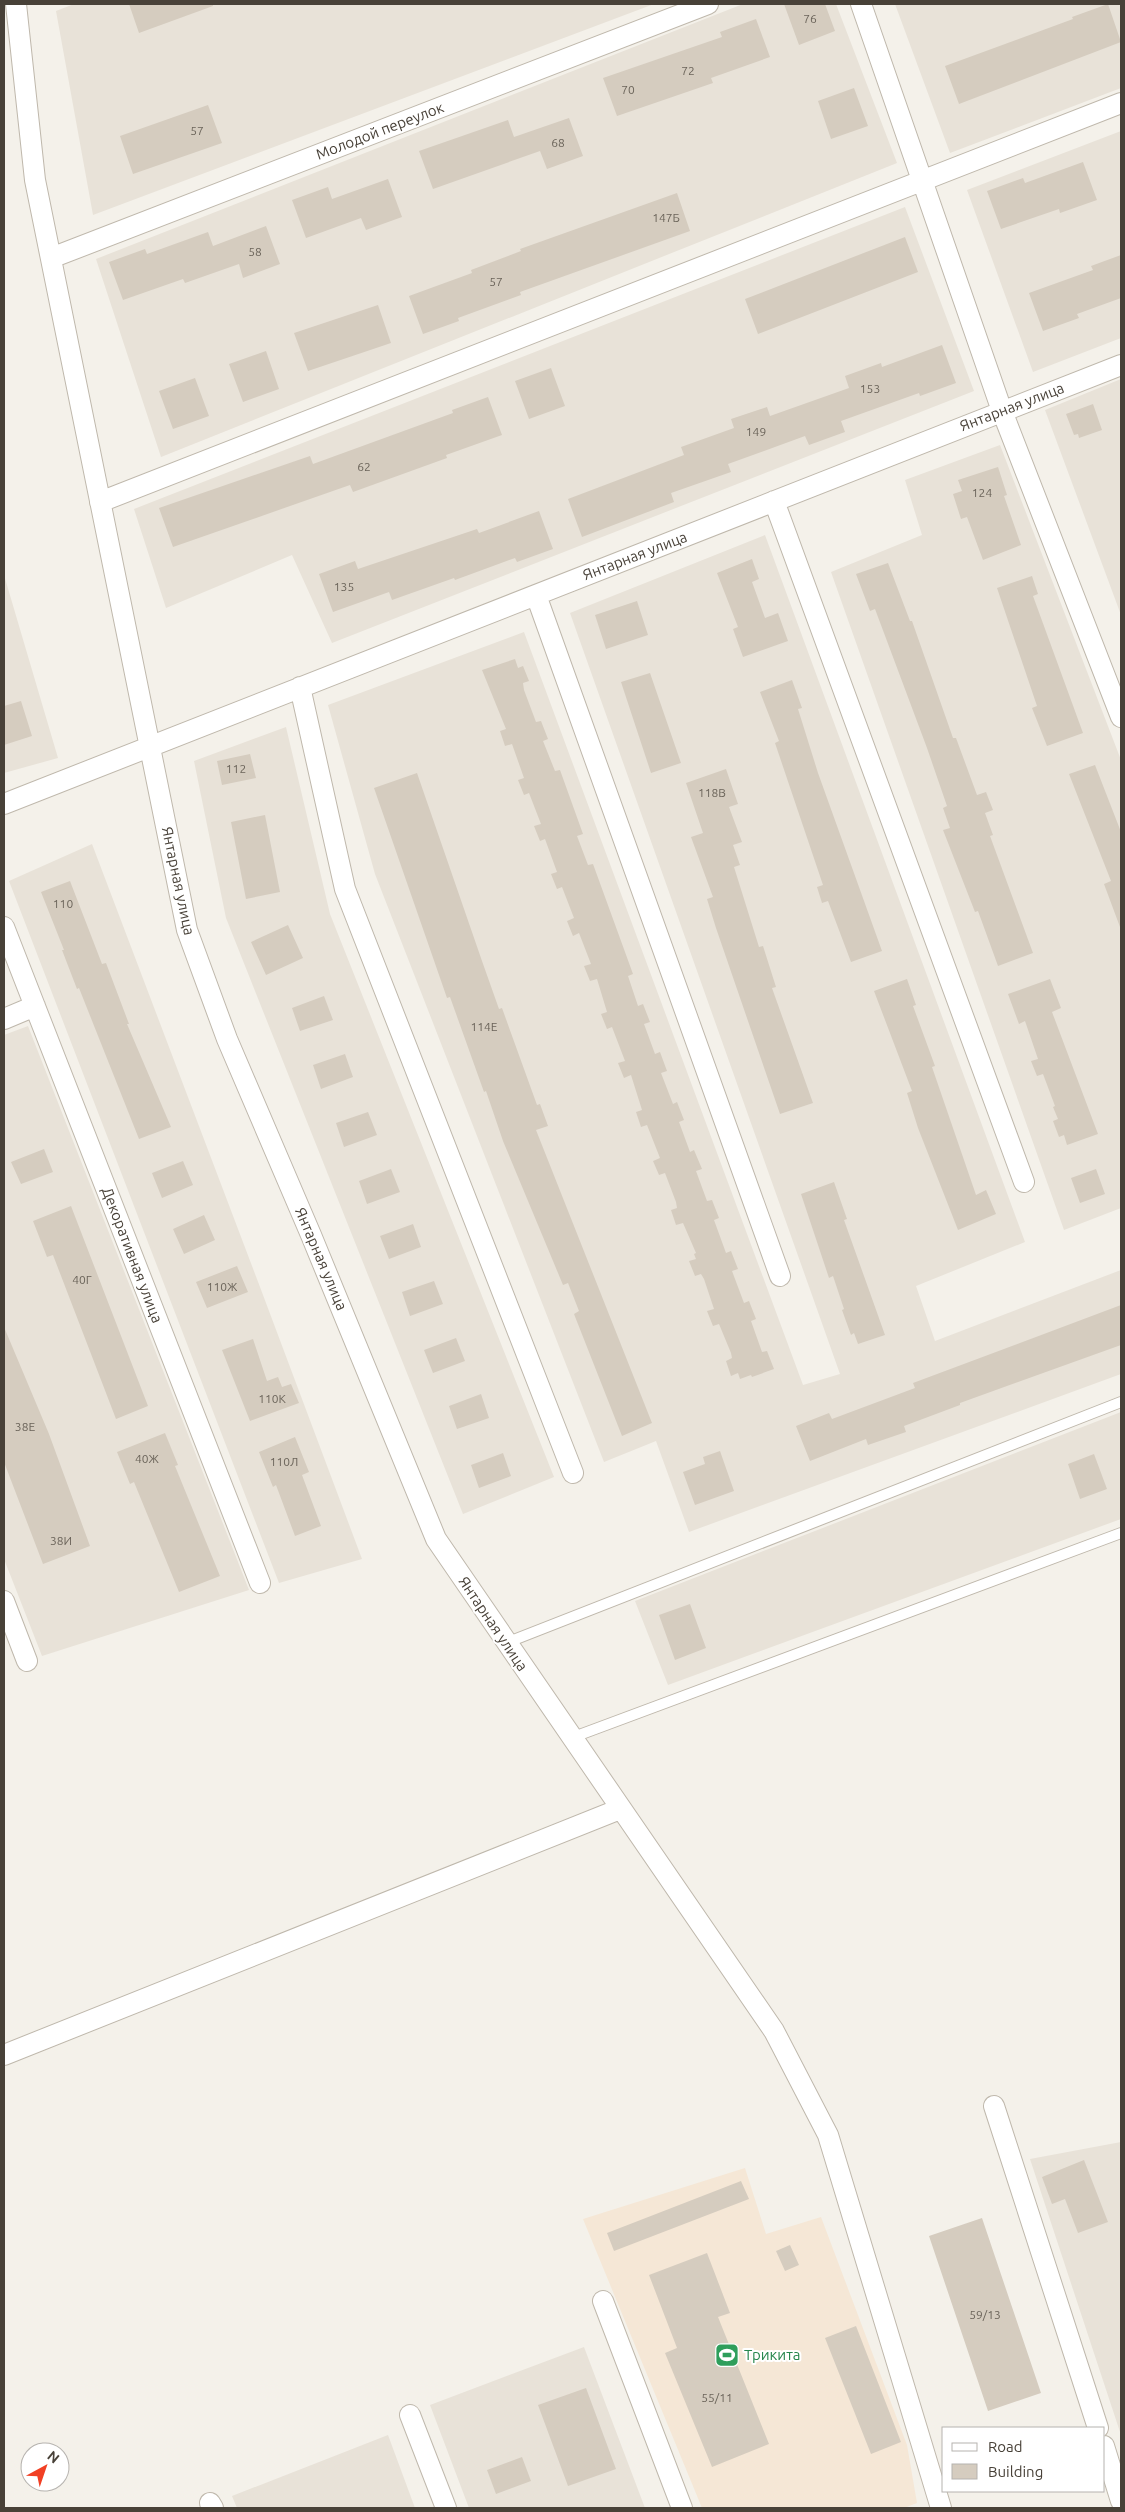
<svg xmlns="http://www.w3.org/2000/svg" width="1125" height="2512" font-family="Ubuntu,sans-serif">
<rect width="100%" height="100%" fill="#f4f1ea"/>
<path fill="#e8e2d8" d="M74,4H654L93,215L56,11Z
M743,4H836L897,163L161,457L96,259Z
M895,4H1121V88L950,153Z
M1121,131V338L1033,372L967,190Z
M905,207L974,391L332,643L292,555L166,608L134,509Z
M1121,379V615L1045,410Z
M1000,445L1121,760V1208L1064,1230L831,572L922,535L905,480Z
M765,535L1025,1242L916,1286L935,1341L1121,1270V1374L689,1532L656,1441L604,1462L375,874L328,705L524,632L803,1385L840,1374L570,613Z
M4,575L58,758L4,773Z
M286,727L330,914L554,1477L463,1514L226,918L194,761Z
M92,844L260,1287L362,1559L279,1583L9,881Z
M28,1026L249,1590L42,1656L4,1559V1035Z
M1121,1412V1519L668,1685L635,1601Z
M1121,2142V2435L1030,2159Z
M584,2347L645,2508H469L430,2405Z
M388,2435L415,2508H237L232,2496Z"/>
<path fill="#f5e7d6" d="M745,2168L766,2234L821,2217L907,2445L917,2503L904,2508H702L583,2219Z"/>
<path fill="#d5ccbf" d="M129,4H213V6L139,33Z
M784,4H825L835,31L799,45Z
M1108,4L1121,42L959,104L945,66L1073,19L1072,17Z
M756,19L770,57L711,78L713,83L617,116L603,78L722,37L720,32Z
M854,88L868,126L831,139L818,101Z
M208,105L222,143L133,174L120,136Z
M569,118L583,156L547,169L540,151L433,189L419,151L508,120L514,137Z
M1083,162L1097,200L1060,213L1059,209L1001,229L987,191L1023,178L1025,183Z
M388,179L402,217L366,230L361,218L306,238L292,200L328,187L332,199Z
M677,193L690,231L520,292L521,295L458,318L459,321L423,334L409,296L472,273L471,270L521,251L520,249Z
M266,226L280,264L243,278L239,264L185,283L183,279L123,300L109,262L145,249L147,254L208,232L213,246Z
M905,237L918,272L758,334L745,299Z
M1121,255V298L1077,314L1079,318L1043,331L1029,293L1093,270L1091,266Z
M378,305L391,343L308,371L294,333Z
M942,345L956,383L920,396L919,393L841,421L845,432L809,445L805,436L728,464L731,472L671,493L674,502L582,537L568,499L684,455L681,447L734,428L731,419L767,407L770,416L849,388L845,376L881,363L882,367Z
M266,351L279,389L243,402L229,364Z
M551,368L565,406L529,419L515,381Z
M195,378L209,416L173,429L159,391Z
M488,397L502,435L446,455L447,458L353,492L350,485L173,547L159,508L310,456L313,464L453,413L452,410Z
M1093,404L1102,430L1079,438L1078,434L1074,435L1066,414Z
M998,467L1007,495L1004,496L1021,545L983,560L967,517L961,519L953,494L962,491L958,480Z
M539,511L553,549L517,562L515,558L455,580L454,578L392,600L389,592L333,612L319,574L355,561L358,569L477,529L479,533Z
M752,559L759,579L752,582L765,618L778,613L788,641L743,657L733,629L738,627L717,573Z
M888,563L910,621H912L953,738H956L977,795L986,792L993,810L985,813L993,835L990,836L1033,953L998,966L978,911L975,912L943,830L950,828L943,808L947,806L927,748L875,609L870,611L856,574Z
M1032,576L1038,594L1033,596L1083,733L1047,746L1032,708L1037,706L997,588Z
M637,601L648,635L606,649L595,615Z
M515,659L518,668L523,666L529,681L523,683L524,690L536,722L541,721L548,739L543,741L555,771L560,770L583,834L577,836L588,865L593,864L633,974L628,976L638,1006L643,1004L650,1022L644,1024L655,1054L660,1052L667,1071L661,1073L673,1104L677,1102L684,1120L679,1122L690,1152L694,1150L702,1169L696,1171L707,1201L712,1200L719,1218L714,1220L726,1253L731,1251L738,1269L732,1271L744,1303L749,1301L756,1319L751,1321L762,1352L767,1351L774,1369L752,1377L751,1375L740,1379L738,1373L731,1376L726,1361L732,1358L731,1353L719,1324L713,1326L707,1311L714,1309L704,1279L701,1274L695,1276L689,1261L696,1259L694,1254L696,1253L683,1223L676,1225L671,1210L677,1208L676,1202L665,1173L659,1175L653,1161L660,1158L647,1125L641,1127L636,1112L642,1110L631,1075L624,1078L618,1063L625,1061L612,1027L607,1029L601,1014L607,1012L597,979L590,981L584,966L591,964L579,933L573,936L567,921L574,918L562,887L557,889L551,874L557,872L545,839L540,841L534,826L541,824L529,793L524,795L518,780L524,778L512,744L505,746L500,731L506,729L482,670Z
M650,673L681,763L651,773L621,682Z
M792,680L802,708L798,709L818,773L882,951L851,962L828,901L822,903L817,887L823,885L775,743L779,741L760,692Z
M21,701L32,736L4,745V706Z
M250,754L256,778L222,785L217,761Z
M1095,765L1121,832L1120,927L1104,884L1111,881L1069,774Z
M726,769L738,804L729,807L742,842L733,845L740,865L734,867L759,947L763,946L776,987L772,988L813,1103L780,1114L716,928L707,899L713,897L691,837L703,833L686,783Z
M417,773L482,961L499,1009L502,1008L537,1105L540,1104L548,1126L536,1130L652,1423L622,1436L574,1314L579,1311L568,1283L563,1285L503,1141L486,1091L484,1092L450,997L447,998L374,788Z
M265,815L280,892L246,899L231,822Z
M70,881L102,964L106,963L129,1024H127L171,1127L139,1139L79,988L77,989L62,950H64L41,892Z
M288,925L303,958L266,975L251,942Z
M907,979L916,1005L913,1006L935,1066L932,1067L976,1195L986,1190L996,1214L958,1230L918,1128L907,1093L912,1091L874,991Z
M1050,979L1061,1008L1052,1012L1098,1134L1067,1145L1064,1135L1059,1137L1053,1121L1058,1119L1053,1107L1055,1106L1043,1074L1037,1076L1031,1061L1038,1059L1025,1021L1019,1024L1008,994Z
M324,996L333,1020L300,1031L292,1008Z
M345,1054L353,1077L321,1089L313,1065Z
M368,1112L377,1135L344,1147L336,1123Z
M44,1149L53,1172L21,1184L11,1162Z
M183,1161L193,1185L162,1198L152,1173Z
M391,1169L400,1192L367,1204L359,1181Z
M1096,1169L1105,1194L1080,1203L1071,1178Z
M834,1182L847,1219L844,1220L885,1335L858,1344L854,1333L851,1335L842,1310L844,1309L833,1276L829,1278L801,1194Z
M71,1206L148,1406L116,1419L53,1255L47,1257L33,1221Z
M204,1215L215,1240L184,1254L173,1229Z
M413,1224L421,1247L389,1259L380,1236Z
M237,1266L248,1292L207,1308L196,1282Z
M434,1281L443,1304L410,1316L402,1292Z
M1121,1305V1345L960,1403V1405L904,1426L906,1432L868,1445L866,1439L810,1461L796,1426L829,1413L832,1419L915,1388L913,1383Z
M4,1327L49,1434L90,1546L43,1564L4,1462Z
M456,1338L465,1361L433,1373L424,1350Z
M253,1339L267,1381L278,1377L282,1387L291,1384L299,1403L250,1421L222,1350Z
M481,1394L489,1418L457,1429L449,1406Z
M165,1433L178,1465L175,1466L220,1576L179,1592L134,1482L130,1484L117,1452Z
M295,1437L309,1472L302,1475L321,1526L295,1536L276,1485L273,1487L259,1452Z
M720,1451L734,1491L695,1505L683,1472L705,1464L703,1457Z
M503,1453L511,1476L479,1488L471,1465Z
M1094,1454L1107,1489L1080,1499L1068,1464Z
M690,1604L706,1648L675,1660L659,1615Z
M1084,2160L1108,2222L1078,2233L1065,2199L1052,2204L1042,2177Z
M741,2181L749,2199L614,2251L607,2233Z
M982,2218L1041,2393L988,2411L929,2236Z
M790,2245L799,2265L785,2271L776,2251Z
M707,2253L730,2313L718,2317L769,2444L712,2467L665,2353L677,2348L649,2275Z
M856,2326L901,2442L871,2454L825,2338Z
M586,2388L616,2469L568,2486L538,2405Z
M522,2457L531,2481L496,2494L487,2470Z"/>
<g fill="none" stroke-linecap="round" stroke-linejoin="round">
<g stroke="#bfb8ac" stroke-width="12">
<path id="service" d="M506,1643L1121,1402
M571,1738L1121,1533"/>
</g>
<g stroke="#bfb8ac" stroke-width="22">
<path id="minor" d="M16,4L35,180L187,930L227,1039L311,1235L436,1539L774,2031L828,2135L941,2508
M861,4L1002,411L1121,717
M51,258L708,4
M774,501L1024,1182
M100,502L1121,103
M536,595L780,1276
M300,687L345,889L573,1473
M4,804L1121,365
M4,927L260,1583
M4,1019L35,1006
M4,1601L27,1661
M4,2055L620,1809
M994,2106L1098,2428
M603,2301L682,2508
M410,2415L446,2508
M1104,2446L1121,2501
M210,2503L213,2508"/>
</g>
<use href="#service" stroke="#fff" stroke-width="10"/>
<use href="#minor" stroke="#fff" stroke-width="20"/>
</g>
<defs>
<g id="stadium-square" transform="scale(1.25)"><rect x="-9" y="-9" width="18" height="18" rx="4" fill="#2e9e5b" stroke="#fff"/><path d="M0-5a6.5 5 0 1 0 0 10a6.5 5 0 1 0 0-10ZM-3.5-1.8h7v3.6h-7Z" fill="#fff"/></g>
</defs>
<g fill-rule="evenodd">
<use href="#stadium-square" x="727" y="2355"/>
</g>
<g text-anchor="middle" stroke-width="4" stroke-linejoin="round" paint-order="stroke">
<g font-size="12" fill="#6b645a">
<text x="810" y="23">76</text>
<text x="688" y="75">72</text>
<text x="628" y="94">70</text>
<text x="197" y="135">57</text>
<text x="558" y="147">68</text>
<text x="666" y="222">147Б</text>
<text x="255" y="256">58</text>
<text x="496" y="286">57</text>
<text x="870" y="393">153</text>
<text x="756" y="436">149</text>
<text x="364" y="471">62</text>
<text x="982" y="497">124</text>
<text x="344" y="591">135</text>
<text x="236" y="773">112</text>
<text x="712" y="797">118В</text>
<text x="63" y="908">110</text>
<text x="484" y="1031">114Е</text>
<text x="82" y="1284">40Г</text>
<text x="222" y="1291">110Ж</text>
<text x="272" y="1403">110К</text>
<text x="25" y="1431">38Е</text>
<text x="147" y="1463">40Ж</text>
<text x="284" y="1466">110Л</text>
<text x="61" y="1545">38И</text>
<text x="985" y="2319">59/13</text>
<text x="717" y="2402">55/11</text>
</g>
<g font-size="15" fill="#484138" stroke="#fff">
<text transform="translate(380 131) rotate(-21)" y="5">Молодой переулок</text>
<text transform="translate(1012 407) rotate(-21)" y="5">Янтарная улица</text>
<text transform="translate(635 556) rotate(-21)" y="5">Янтарная улица</text>
<text transform="translate(178 881) rotate(78)" y="5">Янтарная улица</text>
<text transform="translate(132 1255) rotate(69)" y="5">Декоративная улица</text>
<text transform="translate(321 1259) rotate(67)" y="5">Янтарная улица</text>
<text transform="translate(493 1624) rotate(56)" y="5">Янтарная улица</text>
</g>
<g font-size="15" fill="#27864d" stroke="#fff" text-anchor="start">
<text x="744" y="2360">Трикита</text>
</g>
</g>
<rect width="1125" height="2512" fill="none" stroke="#484138" stroke-width="10"/>
<rect x="942" y="2427" width="162" height="65" fill="#ffffff" stroke="#b6b3af"/>
<rect x="952" y="2443" width="25" height="8" fill="#ffffff" stroke="#b6b3af"/>
<text x="988" y="2452" font-size="15" fill="#484138">Road</text>
<rect x="952" y="2464" width="25" height="15" fill="#d5ccbf" stroke="#b6b3af"/>
<text x="988" y="2477" font-size="15" fill="#484138">Building</text>
<g transform="translate(45 2467) rotate(40)"><circle r="24" fill="#ffffff" stroke="#b6b3af"/>
<path d="M0-4L9 19L0 12L-9 19Z" fill="#f14024"/>
<text y="-8" font-size="14" font-weight="bold" text-anchor="middle" fill="#484138">N</text>
</g>
</svg>
